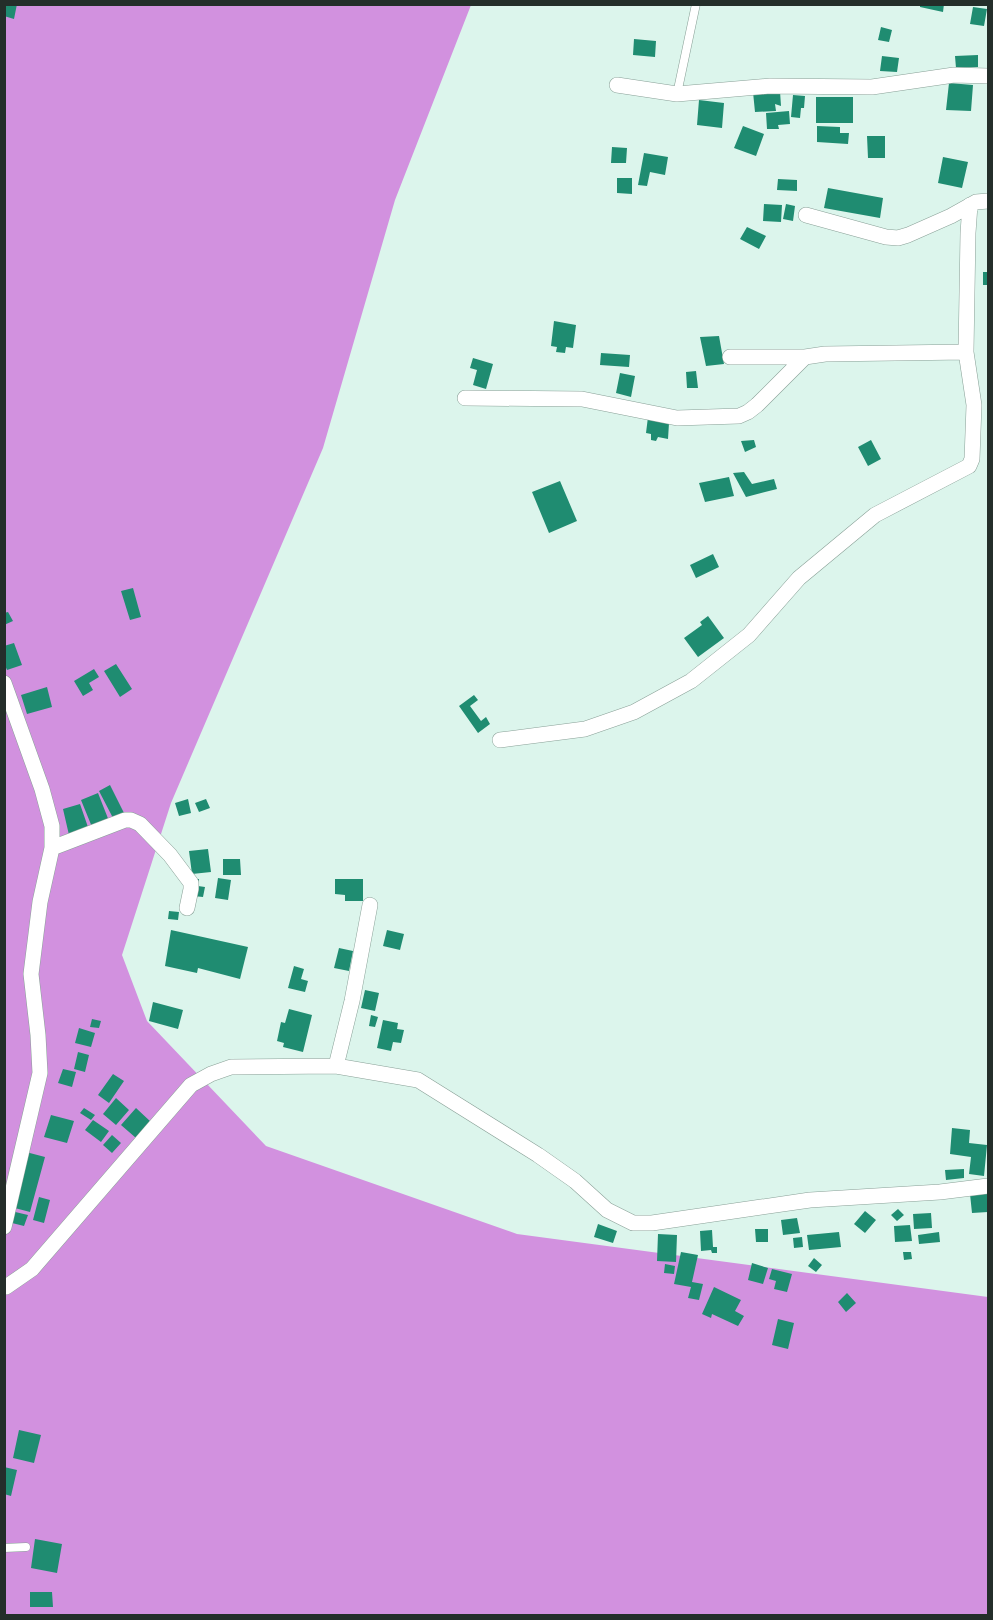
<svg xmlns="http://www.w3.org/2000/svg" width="993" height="1620" font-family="Helvetica,sans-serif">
<rect width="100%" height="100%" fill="#dcf5ec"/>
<path fill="#d291df" d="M5,5H471L395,200L323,448L171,803L122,955L147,1021L266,1146L517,1234L988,1297V1615L5,1616Z"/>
<path fill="#1f8c71" d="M4,4H17L14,19L4,16Z
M920,4H944L943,12L920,7Z
M973,7L987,9L984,26L970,24Z
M881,27L892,30L889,42L878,40Z
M634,39L656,41L655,57L633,55Z
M978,55V67L956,68L955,56Z
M882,56L899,58L897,72L880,71Z
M949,83L973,85L971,111L946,110Z
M780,91L781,106L775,104L776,111L755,112L753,92Z
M793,95L805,96L804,108H801L800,118L791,117Z
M816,97H853V123H816Z
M699,100L724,103L722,128L697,125Z
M789,111L790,124L778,125L779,129H767L766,113Z
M743,126L764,134L756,156L734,148Z
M817,126L840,127V133H849L848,144L817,142Z
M867,136H885V158H868Z
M612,147L627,148L626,163H611Z
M644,153L668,157L665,175L650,172L647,186L638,185Z
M943,157L968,162L962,188L938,183Z
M617,178H632V194L617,193Z
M778,179L797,180V191L777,190Z
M828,188L883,198L880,218L824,208Z
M764,204L782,205L781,222L763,221Z
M786,204L795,206L793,221L783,219Z
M747,227L766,236L759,249L740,239Z
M983,272H988V285H983Z
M554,321L576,325L573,348L566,347L565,353L556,352L557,347L551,346Z
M719,336L724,364L706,366L700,337Z
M601,353L630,355L629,367L600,365Z
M473,358L493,364L486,389L473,385L477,370L470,368Z
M696,371L698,388H687L686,372Z
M620,373L635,376L631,397L616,393Z
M648,417L669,423L668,439L658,437L656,441L651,440V434L646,433Z
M754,440L756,447L745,452L741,441Z
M871,440L881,459L868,466L858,447Z
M744,472L752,484L774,479L777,489L746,497L733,473Z
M729,477L734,496L705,502L699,483Z
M560,481L577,521L549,533L532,492Z
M713,554L719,567L696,578L690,565Z
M133,588L141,617L130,620L121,591Z
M8,612L13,621L4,625V613Z
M708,616L724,638L698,657L684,638L702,625L700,622Z
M14,643L22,665L7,670L4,663V646Z
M116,664L132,689L120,697L104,671Z
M94,669L99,677L89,683L93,690L83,696L74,681Z
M47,687L52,707L27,714L21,695Z
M474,695L478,700L470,706L481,721L486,717L490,724L478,733L459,706Z
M110,785L124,813L113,818L99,791Z
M98,793L109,821L92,827L81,800Z
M188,799L191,813L179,816L175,803Z
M206,799L210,808L199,812L195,803Z
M80,804L89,830L69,835L63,809Z
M208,849L211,872L192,874L189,851Z
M223,859H240L241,875H223Z
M218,878L231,880L228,900L215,898Z
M195,879H199L198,886L205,887L203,897L193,896Z
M335,879H363V901H345V895L335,894Z
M169,911L179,912L178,920L168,919Z
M171,930L248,947L240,979L198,968L197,973L165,966Z
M387,930L404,934L400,950L383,946Z
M339,948L353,951L349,971L334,968Z
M294,966L304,969L301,979L308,981L305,992L288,988Z
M365,990L379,993L375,1011L361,1008Z
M153,1002L183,1010L178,1029L149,1021Z
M289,1009L312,1015L303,1052L283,1047L284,1043L277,1041L281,1022L285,1023Z
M371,1015L378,1017L375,1027L369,1026Z
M92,1019L101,1021L99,1028L90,1027Z
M383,1020L398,1023L397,1029L404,1030L401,1043L393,1042L391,1051L377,1048Z
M79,1028L95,1033L91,1047L75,1043Z
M78,1052L89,1055L85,1072L74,1069Z
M63,1069L76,1072L72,1087L58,1083Z
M113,1074L124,1081L109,1103L98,1095Z
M116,1098L129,1110L116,1125L103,1114Z
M84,1108L95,1115L91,1120L80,1113Z
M136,1108L151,1122L136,1138L121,1125Z
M51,1115L74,1121L67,1143L44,1137Z
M93,1120L109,1131L101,1142L85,1130Z
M952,1128L970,1130L969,1143L987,1145L984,1176L969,1174L971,1157L950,1154Z
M112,1135L121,1143L112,1153L103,1145Z
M26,1152L45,1157L30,1212L11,1207Z
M964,1169V1178L946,1180L945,1170Z
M987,1192L988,1212L972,1213L970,1194Z
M39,1197L50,1200L44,1223L33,1220Z
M898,1209L904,1215L897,1221L891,1215Z
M11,1211L28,1215L24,1226L8,1222Z
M865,1211L876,1220L865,1233L854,1224Z
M931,1213L932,1228L914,1229L913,1214Z
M797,1218L800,1233L783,1235L781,1220Z
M598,1224L617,1231L613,1243L594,1237Z
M910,1225L912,1241L895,1242L894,1226Z
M755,1229H768V1242H756Z
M712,1230L713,1247H717V1253H712L711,1250L701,1251L700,1231Z
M839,1232L841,1247L809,1250L807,1235Z
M939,1232L940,1242L919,1244L918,1235Z
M658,1234L677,1235L676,1262L657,1261Z
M802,1237L803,1247L794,1248L793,1238Z
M681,1252L698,1255L692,1282L703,1284L699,1300L688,1298L691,1287L674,1284Z
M903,1252H911L912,1259L904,1260Z
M814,1258L822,1265L816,1272L808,1266Z
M752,1263L768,1268L763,1284L748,1280Z
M665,1264L675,1266L674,1274L664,1273Z
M772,1269L792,1274L787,1292L774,1289L776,1281L769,1279Z
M714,1287L741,1300L735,1311L744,1316L738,1326L712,1314L711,1318L702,1314Z
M847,1293L856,1303L846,1312L838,1302Z
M778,1319L794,1323L788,1349L772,1345Z
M19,1430L41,1435L34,1463L13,1458Z
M4,1467L17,1470L11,1496L4,1494Z
M35,1539L62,1544L57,1573L31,1568Z
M30,1592H52L53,1607H30Z"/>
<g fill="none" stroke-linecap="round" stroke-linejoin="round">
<g stroke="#89a097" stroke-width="9">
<path id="lane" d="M677,94L696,4
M4,1548L26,1547"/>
</g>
<g stroke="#89a097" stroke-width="16">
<path id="street" d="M617,85L677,94L770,86L872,87L954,75L988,76
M806,215L886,237L898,238L908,235L951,216L976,202L988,201
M730,357H805
M465,398L582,399L677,418L739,416L748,412L757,405L805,357L825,354L966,352
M4,683L42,789L52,826V848L40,902L31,974L38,1035L40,1073L4,1227
M500,740L585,729L634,712L691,681L749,635L799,578L875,515L969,466L972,459L974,405L966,352L968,233L970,205
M52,848L125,820H131L140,824L170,855L191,883V889L187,908
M336,1066L352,1001L370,905
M6,1287L32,1269L191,1085L211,1074L231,1067L336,1066L418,1080L538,1155L575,1181L607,1210L633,1223H652L810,1200L940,1192L988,1186"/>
</g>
<use href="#lane" stroke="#fff" stroke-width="8"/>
<use href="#street" stroke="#fff" stroke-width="15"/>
</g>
<rect width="993" height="1620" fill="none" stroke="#242e2a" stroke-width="12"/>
</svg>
